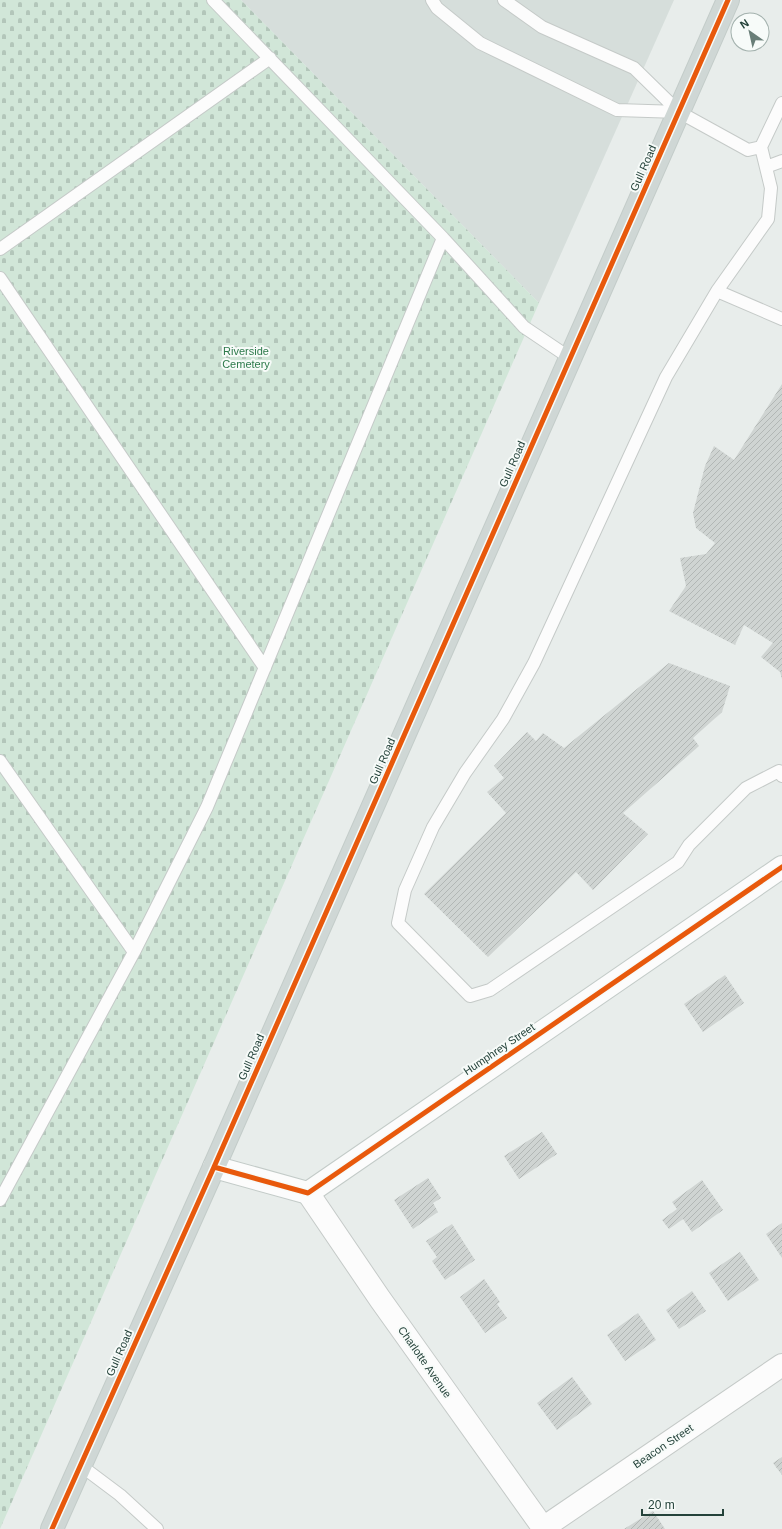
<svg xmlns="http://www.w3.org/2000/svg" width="782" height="1529" font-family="Arial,sans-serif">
<defs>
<pattern id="cemetery-stones" width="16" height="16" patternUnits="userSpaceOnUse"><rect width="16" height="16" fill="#d1e6d8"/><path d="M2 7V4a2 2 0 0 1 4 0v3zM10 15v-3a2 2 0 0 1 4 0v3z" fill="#b3c6ba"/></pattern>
<pattern id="building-hatch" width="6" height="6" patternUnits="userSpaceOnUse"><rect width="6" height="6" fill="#cfd4d2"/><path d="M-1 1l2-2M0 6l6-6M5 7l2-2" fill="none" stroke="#b2b7b5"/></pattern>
</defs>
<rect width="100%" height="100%" fill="#e8edeb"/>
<path fill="#d6dedb" d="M241,0H674L539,303Z"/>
<path fill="url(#cemetery-stones)" d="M0,0H241L539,303L0,1529Z"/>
<path fill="url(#building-hatch)" d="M782,384V679L780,672L761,657L773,643L744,625L735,645L669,611L686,586L680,558L706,554L715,543L696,528L693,513L705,466L714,446L734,460Z
M669,663L730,686L722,712L693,738L699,746L623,813L648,834L593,890L576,872L488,957L424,894L506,813L487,792L504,778L494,766L527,732L536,741L543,733L564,748Z
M725,975L744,1003L703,1032L684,1004Z
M542,1132L557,1154L519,1179L504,1156Z
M428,1178L441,1198L433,1203L438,1212L413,1229L394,1200Z
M702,1180L723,1210L692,1232L683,1219L669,1229L662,1220L677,1209L672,1202Z
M782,1223V1258L766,1234Z
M452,1224L475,1260L445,1280L432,1261L437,1257L426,1241Z
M740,1252L759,1280L728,1301L709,1273Z
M484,1279L500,1302L497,1304L507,1318L485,1333L460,1297Z
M692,1291L706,1311L679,1329L666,1310Z
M638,1313L656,1340L625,1361L607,1335Z
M572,1377L592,1404L557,1430L537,1403Z
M782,1457V1475L773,1463Z
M653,1511L665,1529H624Z"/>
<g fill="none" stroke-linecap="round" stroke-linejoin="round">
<g stroke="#c5cac8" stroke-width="14">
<path id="lane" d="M213,0L443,238L524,327L570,358
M432,0L437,8L480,43L617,110L679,112
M504,0L542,27L634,68L679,112L748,150L761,147L782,103
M761,147L771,188L768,219L717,291L666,377L534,663L503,719L465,773L433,827L405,890L398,923L470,996L490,990L678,862L689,845L746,788L779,771L782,776
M766,167L782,161
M0,249L270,58
M0,278L265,668
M717,291L782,319
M0,761L134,952
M0,1200L134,952L207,807L443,238
M80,1465L120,1495L157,1529"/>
</g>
<g stroke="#c5cac8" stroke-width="24">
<path id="street" d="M308,1193L380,1299L544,1529
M543,1528L782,1365"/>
</g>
<g stroke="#c3cbc8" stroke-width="24">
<path id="secondary" d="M214,1167L308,1193L782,867"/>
</g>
<g stroke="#c3ccc9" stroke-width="24">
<path id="primary" d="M52,1529L214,1167L728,0"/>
</g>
<use href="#lane" stroke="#fcfcfc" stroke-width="12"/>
<use href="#street" stroke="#fcfcfc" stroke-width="22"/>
<use href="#secondary" stroke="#fcfcfc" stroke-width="22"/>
<use href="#primary" stroke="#cfd7d5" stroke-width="22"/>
<g stroke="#f7fbf9" stroke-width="8">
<path id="cycleway" d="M214,1167L308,1193L782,867
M52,1529L214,1167L728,0"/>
</g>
<use href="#cycleway" stroke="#e8590c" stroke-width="5"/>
</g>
<g text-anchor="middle" stroke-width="4" stroke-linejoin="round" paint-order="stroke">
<g font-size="11" fill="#24423a" stroke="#f7fbf9">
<text transform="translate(643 168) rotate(-66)" y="4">Gull Road</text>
<text transform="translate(512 464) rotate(-66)" y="4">Gull Road</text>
<text transform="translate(382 761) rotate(-66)" y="4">Gull Road</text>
<text transform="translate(499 1049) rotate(-34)" y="4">Humphrey Street</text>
<text transform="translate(251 1057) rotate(-66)" y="4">Gull Road</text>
<text transform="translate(119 1353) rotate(-66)" y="4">Gull Road</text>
<text transform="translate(425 1362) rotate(55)" y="4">Charlotte Avenue</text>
<text transform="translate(663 1446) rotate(-34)" y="4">Beacon Street</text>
</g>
<g font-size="11" fill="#2d7a4b" stroke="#f7fbf9">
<text x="246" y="355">Riverside<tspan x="246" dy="13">Cemetery</tspan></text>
</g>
</g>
<g transform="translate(750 32) rotate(326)"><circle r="19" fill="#f7fbf9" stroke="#a3b1ad"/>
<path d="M0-3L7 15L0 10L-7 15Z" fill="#697e78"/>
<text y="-6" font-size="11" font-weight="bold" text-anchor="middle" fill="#24423a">N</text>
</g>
<path d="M642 1509v6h81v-6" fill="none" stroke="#24423a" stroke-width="2"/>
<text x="648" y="1509" font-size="12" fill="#24423a" stroke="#f7fbf9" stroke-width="3" paint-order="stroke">20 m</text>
</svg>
